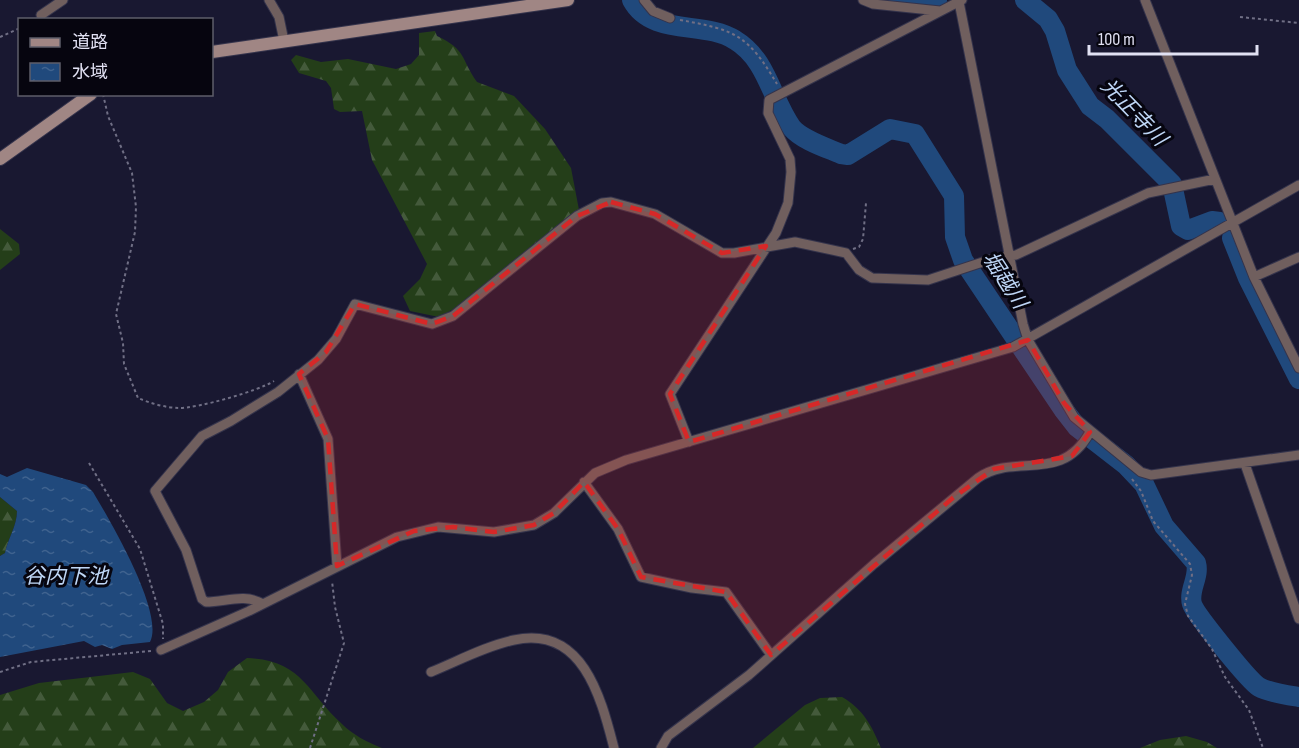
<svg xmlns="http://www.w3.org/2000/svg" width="1299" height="748" font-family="'Sofia Sans Condensed','Noto Sans JP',sans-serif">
<defs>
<pattern id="forest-firs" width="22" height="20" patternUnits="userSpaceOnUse" patternTransform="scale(1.5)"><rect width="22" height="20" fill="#243e19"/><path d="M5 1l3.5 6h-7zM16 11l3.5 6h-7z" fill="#445a3b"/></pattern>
<pattern id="water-ripples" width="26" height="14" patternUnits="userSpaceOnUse" patternTransform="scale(1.5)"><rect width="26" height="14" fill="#20497c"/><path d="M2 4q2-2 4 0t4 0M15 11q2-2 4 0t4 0" fill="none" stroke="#40638f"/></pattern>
</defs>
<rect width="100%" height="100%" fill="#191831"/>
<path fill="url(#forest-firs)" d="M435,31L437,36C467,50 460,58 477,82L514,96L545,129L571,168L579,210L470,300L439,317L410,311L403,296L420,279L427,264L372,160L362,111L340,112L334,109L331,88L326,81L299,73L291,60L296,55L321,62L348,59L396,69L411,64L419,55V33Z
M0,229L19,244L20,254L0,270Z
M0,497L17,511C17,526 8,538 5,553L0,556Z
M247,658C302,660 307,692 342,724C353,735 367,742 382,748H0V695L39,683L133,672L150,679L167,703L183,711L204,702L218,690L228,672Z
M842,697C863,709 872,726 881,748H753L805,705L820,698Z
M1186,736L1207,742L1217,748H1140L1160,740Z"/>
<path fill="url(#water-ripples)" d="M27,468L86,485L93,492C109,519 165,613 150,642L122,645L112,649L102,645L95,647L84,641L0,657V556L5,553C8,538 17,526 17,511L0,497V474L7,477Z"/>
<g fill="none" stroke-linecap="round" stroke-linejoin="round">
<path stroke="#20497c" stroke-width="20" d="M632,0C652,37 704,20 735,40C768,60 771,99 792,128C802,140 827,148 841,154L848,155L890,129L915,134L954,196L955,237L963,260L1063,409L1077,427L1126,465L1144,484L1164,526L1196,563C1200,577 1188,590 1192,604C1195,614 1249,681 1259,687C1270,693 1286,695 1299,697
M898,0L931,3L937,0
M1025,0L1048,19L1055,31L1067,70L1090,106L1107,119L1172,184L1181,226L1188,230L1212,221L1220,222
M1232,238L1248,278L1299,379"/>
<g stroke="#35344c" stroke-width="11">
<path id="street" d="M269,0L279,17L284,41
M644,0L653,11L670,18
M863,0L873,4L940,11
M1145,0L1254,277L1299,368
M959,2L1023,324L1028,340L1074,417L1141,472L1151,475L1299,455
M41,15L63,0
M1254,277L1299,257
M299,374L328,439L337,566
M689,442L670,394L776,233L788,203L791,172L790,159L768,113L769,100L962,0
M1245,464L1299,619
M584,482L618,529L641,577L692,588L726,592L771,655
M263,604C244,593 226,602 206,602L202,599L186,550L155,491L202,436L231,421L278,392L318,360L336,339L355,304L432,324L453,316L577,216L602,203L611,202L655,214L722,253H734L795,242L846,253L859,270L872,278L928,280L995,258L1016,255L1148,193L1215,179
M161,650L249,611L397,537L438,527L494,532L534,525L554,513L595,473L626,460L1013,347L1299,185
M431,672C458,661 486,646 514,640C583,625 601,698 614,748
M661,748L668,736L749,675L874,564L978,478C1015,452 1061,485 1090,432"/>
</g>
<g stroke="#35344c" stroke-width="14">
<path id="secondary" d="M212,52L568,0
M0,159L91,94"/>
</g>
<path stroke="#706f85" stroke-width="2" stroke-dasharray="3 3" stroke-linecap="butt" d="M1240,17L1299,23
M680,20C736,30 748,35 777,84
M0,37L20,28
M103,94L108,116L132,173L136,207L135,232L116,314L123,343L124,364L138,398C149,403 167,408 179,408C199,408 258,391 274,381
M853,249L859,247L863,239L866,203
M89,463L140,549L163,624V639
M1132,479L1141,491L1153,521L1190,564L1192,575L1185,604L1188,616L1212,649L1225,677L1249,710L1263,748
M0,672L31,662L151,651
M310,748L344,643L335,607L332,581"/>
<use href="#street" stroke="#705f5e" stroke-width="9"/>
<use href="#secondary" stroke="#a08684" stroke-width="12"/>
</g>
<path fill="#d62828" fill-opacity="0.2" stroke="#d62828" stroke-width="4.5" stroke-dasharray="12 8" stroke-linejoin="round" d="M611,202L655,214L722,253L766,246L670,394L689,442L1028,340L1064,403L1090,432L1072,456L994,469L954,497L771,655L726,592L641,577L618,529L584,482L554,513L534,525L494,532L453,527L414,531L337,566L328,439L299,374L326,352L355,304L432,324L453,316L577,216Z"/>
<g text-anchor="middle" stroke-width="6" stroke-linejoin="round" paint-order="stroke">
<g font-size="21" font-style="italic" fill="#bed6f6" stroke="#06050f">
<text transform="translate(1134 112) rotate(46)" y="7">光正寺川</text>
<text transform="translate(1005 280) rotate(57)" y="7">堀越川</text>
<text x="66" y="583">谷内下池</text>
</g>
</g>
<rect x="18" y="18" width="195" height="78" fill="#06050f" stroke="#5e5d6a" stroke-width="1.5"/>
<rect x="30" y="38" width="30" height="9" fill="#a08684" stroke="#5e5d6a" stroke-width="1.5"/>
<text x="72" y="48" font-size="18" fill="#e1e1f3">道路</text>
<rect x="30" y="63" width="30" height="18" fill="url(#water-ripples)" stroke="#5e5d6a" stroke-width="1.5"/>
<text x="72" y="78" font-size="18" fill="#e1e1f3">水域</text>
<path d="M1089 45v9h168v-9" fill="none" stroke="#e1e1f3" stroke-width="3"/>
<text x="1098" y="45" font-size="18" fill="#e1e1f3" stroke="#06050f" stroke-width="4.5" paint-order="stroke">100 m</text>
</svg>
